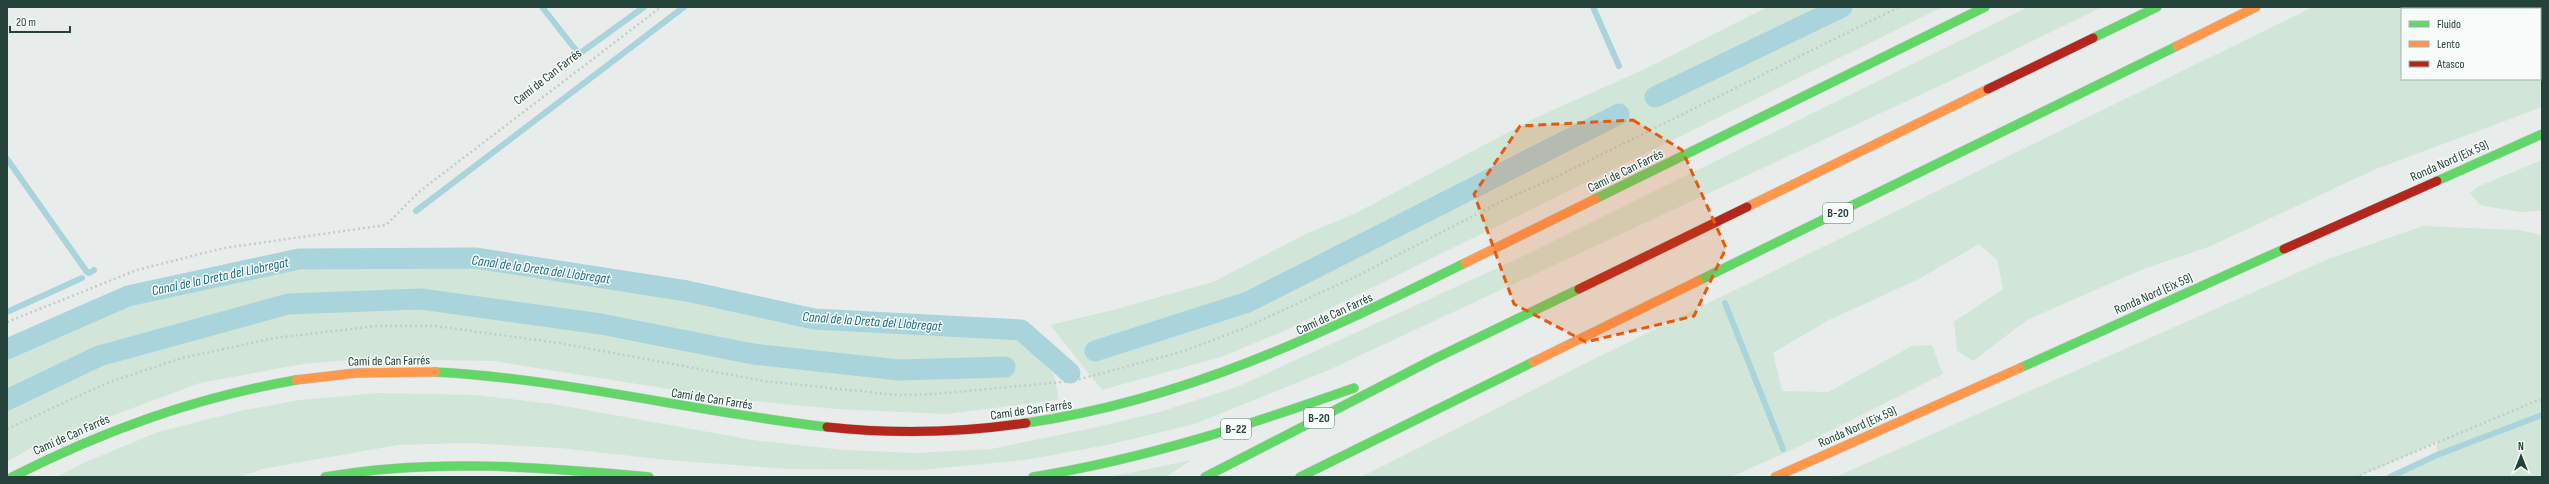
<svg xmlns="http://www.w3.org/2000/svg" width="2549" height="484" font-family="'Sofia Sans Condensed',sans-serif">
<rect width="100%" height="100%" fill="#e8edeb"/>
<path fill="#d1e6d8" fill-rule="evenodd" d="M1767,7H1943L1286,330L1224,356L1102,390L1050,325L1113,310L1213,282L1308,233L1356,213L1537,117L1647,68Z
M2028,7H2102L1965,74L1331,369L1195,424L1107,445L1025,460L921,470L788,469L667,460L560,448L465,443L398,445L262,469L240,477H57L81,464L158,432L240,411L299,400L379,393L476,395L553,404L753,440L844,450L915,453L991,449L1093,428L1163,411L1239,386L1517,259Z
M2313,7H2542V107L2376,169L2211,246L2141,270L2027,320L1973,361L1957,351L1954,322L2003,289L1997,260L1979,244L1919,279L1829,320L1773,353L1782,391L1828,392L1912,346L1932,345L1943,374L1800,446L1731,477H1361L1588,362ZM2402,9H2540V79H2402Z
M2542,160V211L2520,212L2480,205L2470,193L2479,186Z
M2423,226L2518,230L2542,235V477H2390L2437,455V442L2359,477H1835L2328,259Z
M360,265H480L596,282L740,311L825,325L913,332L1007,336L1025,343L1054,375L1059,400L946,414L836,409L732,399L493,361L360,359L303,364L200,383L77,429L31,448L7,462V353L103,313L293,267Z
M1191,460L1166,477H1110Z"/>
<g fill="none" stroke-linecap="round" stroke-linejoin="round">
<path stroke="#a9d4db" stroke-width="6" d="M542,7L579,54L644,7
M1593,7L1619,66
M7,159L87,272L89,273L94,270
M416,211L684,7
M1725,303L1783,449
M7,312L82,278
M2390,477L2437,455L2542,415"/>
<path stroke="#a9d4db" stroke-width="21" d="M1655,97L1842,7
M7,349L128,296L299,259L475,258L687,291L814,319L1021,330L1070,373
M1095,351L1248,302L1619,114
M7,400L99,356L288,304L421,299L601,324L753,354L899,370L1005,367"/>
<g stroke="#c3cbc8" stroke-width="10">
<path id="fast" d="M2093,38L2157,7
M2437,181L2542,134
M1595,199L1985,7
M1698,281L2177,46
M2020,368L2284,249
M435,372C567,379 696,412 827,427
M1026,423C1186,400 1321,334 1465,263
M12,477C105,430 194,398 296,380
M325,477C434,458 540,467 649,477
M1033,477C1144,459 1249,425 1354,388
M1205,477L1434,359L1579,289
M1300,477L1533,362"/>
</g>
<g stroke="#c3cbc8" stroke-width="10">
<path id="slow" d="M2177,46L2256,7
M1747,207L1988,89
M1465,263L1595,199
M1533,362L1698,281
M296,380L356,373L435,372
M1775,477L2020,368"/>
</g>
<g stroke="#c3cbc8" stroke-width="10">
<path id="jam" d="M1988,89L2093,38
M2284,249L2437,181
M1579,289L1747,207
M827,427C893,434 960,433 1026,423"/>
</g>
<path stroke="#c3ccca" stroke-width="2.5" stroke-dasharray="2 3" stroke-linecap="butt" d="M7,322L137,270L224,248L386,225L420,191L661,7
M7,429L107,383L182,358L275,338L376,326H435L559,343L764,381L897,395L935,394L1073,381L1184,351L1242,329L1359,275L1504,200L1556,177L1899,7
M2355,477L2536,401L2542,400"/>
<use href="#fast" stroke="#63d668" stroke-width="9"/>
<use href="#slow" stroke="#ff974d" stroke-width="9"/>
<use href="#jam" stroke="#b3261e" stroke-width="9"/>
</g>
<path fill="#e8590c" fill-opacity="0.2" stroke="#e8590c" stroke-width="3" stroke-dasharray="8 5" stroke-linejoin="round" d="M1633,120L1682,150L1726,248L1694,316L1586,342L1514,304L1474,194L1520,126Z"/>
<g text-anchor="middle" stroke-width="3" stroke-linejoin="round" paint-order="stroke">
<g fill="#f7fbf9" stroke="#637a73" stroke-width="1">
<rect x="1823" y="203" width="30" height="20" rx="3"/>
<rect x="1304" y="408" width="30" height="20" rx="3"/>
<rect x="1221" y="419" width="30" height="20" rx="3"/>
</g>
<g font-size="12" font-weight="bold" fill="#24423a">
<text x="1838" y="217">B-20</text>
<text x="1319" y="422">B-20</text>
<text x="1236" y="433">B-22</text>
</g>
<g font-size="13" fill="#24423a" stroke="#f7fbf9">
<text transform="translate(547 76) rotate(-38)" y="5">Camí de Can Farrés</text>
<text transform="translate(2449 160) rotate(-24)" y="5">Ronda Nord (Eix 59)</text>
<text transform="translate(1625 170) rotate(-26)" y="5">Camí de Can Farrés</text>
<text transform="translate(2153 293) rotate(-24)" y="5">Ronda Nord (Eix 59)</text>
<text transform="translate(1334 313) rotate(-25)" y="5">Camí de Can Farrés</text>
<text transform="translate(389 360) rotate(-1)" y="5">Camí de Can Farrés</text>
<text transform="translate(712 398) rotate(9)" y="5">Camí de Can Farrés</text>
<text transform="translate(1031 409) rotate(-8)" y="5">Camí de Can Farrés</text>
<text transform="translate(1857 426) rotate(-24)" y="5">Ronda Nord (Eix 59)</text>
<text transform="translate(71 434) rotate(-24)" y="5">Camí de Can Farrés</text>
</g>
<g font-size="14" font-style="italic" fill="#1c6f80" stroke="#f7fbf9">
<text transform="translate(541 269) rotate(8)" y="5">Canal de la Dreta del Llobregat</text>
<text transform="translate(220 276) rotate(-12)" y="5">Canal de la Dreta del Llobregat</text>
<text transform="translate(872 321) rotate(4)" y="5">Canal de la Dreta del Llobregat</text>
</g>
</g>
<rect width="2549" height="484" fill="none" stroke="#24423a" stroke-width="16"/>
<rect x="2401" y="8" width="140" height="72" fill="#f7fbf9" stroke="#a3b1ad"/>
<rect x="2409" y="21" width="20" height="6" fill="#63d668" stroke="#a3b1ad"/>
<text x="2437" y="28" font-size="12" fill="#24423a">Fluido</text>
<rect x="2409" y="41" width="20" height="6" fill="#ff974d" stroke="#a3b1ad"/>
<text x="2437" y="48" font-size="12" fill="#24423a">Lento</text>
<rect x="2409" y="61" width="20" height="6" fill="#b3261e" stroke="#a3b1ad"/>
<text x="2437" y="68" font-size="12" fill="#24423a">Atasco</text>
<g transform="translate(2521 456)" stroke="#f7fbf9" stroke-width="3" paint-order="stroke">
<path d="M0-3L7 15L0 10L-7 15Z" fill="#24423a"/>
<text y="-6" font-size="11" font-weight="bold" text-anchor="middle" fill="#24423a">N</text>
</g>
<path d="M10 26v6h60v-6" fill="none" stroke="#24423a" stroke-width="2"/>
<text x="16" y="26" font-size="12" fill="#24423a" stroke="#f7fbf9" stroke-width="3" paint-order="stroke">20 m</text>
</svg>
